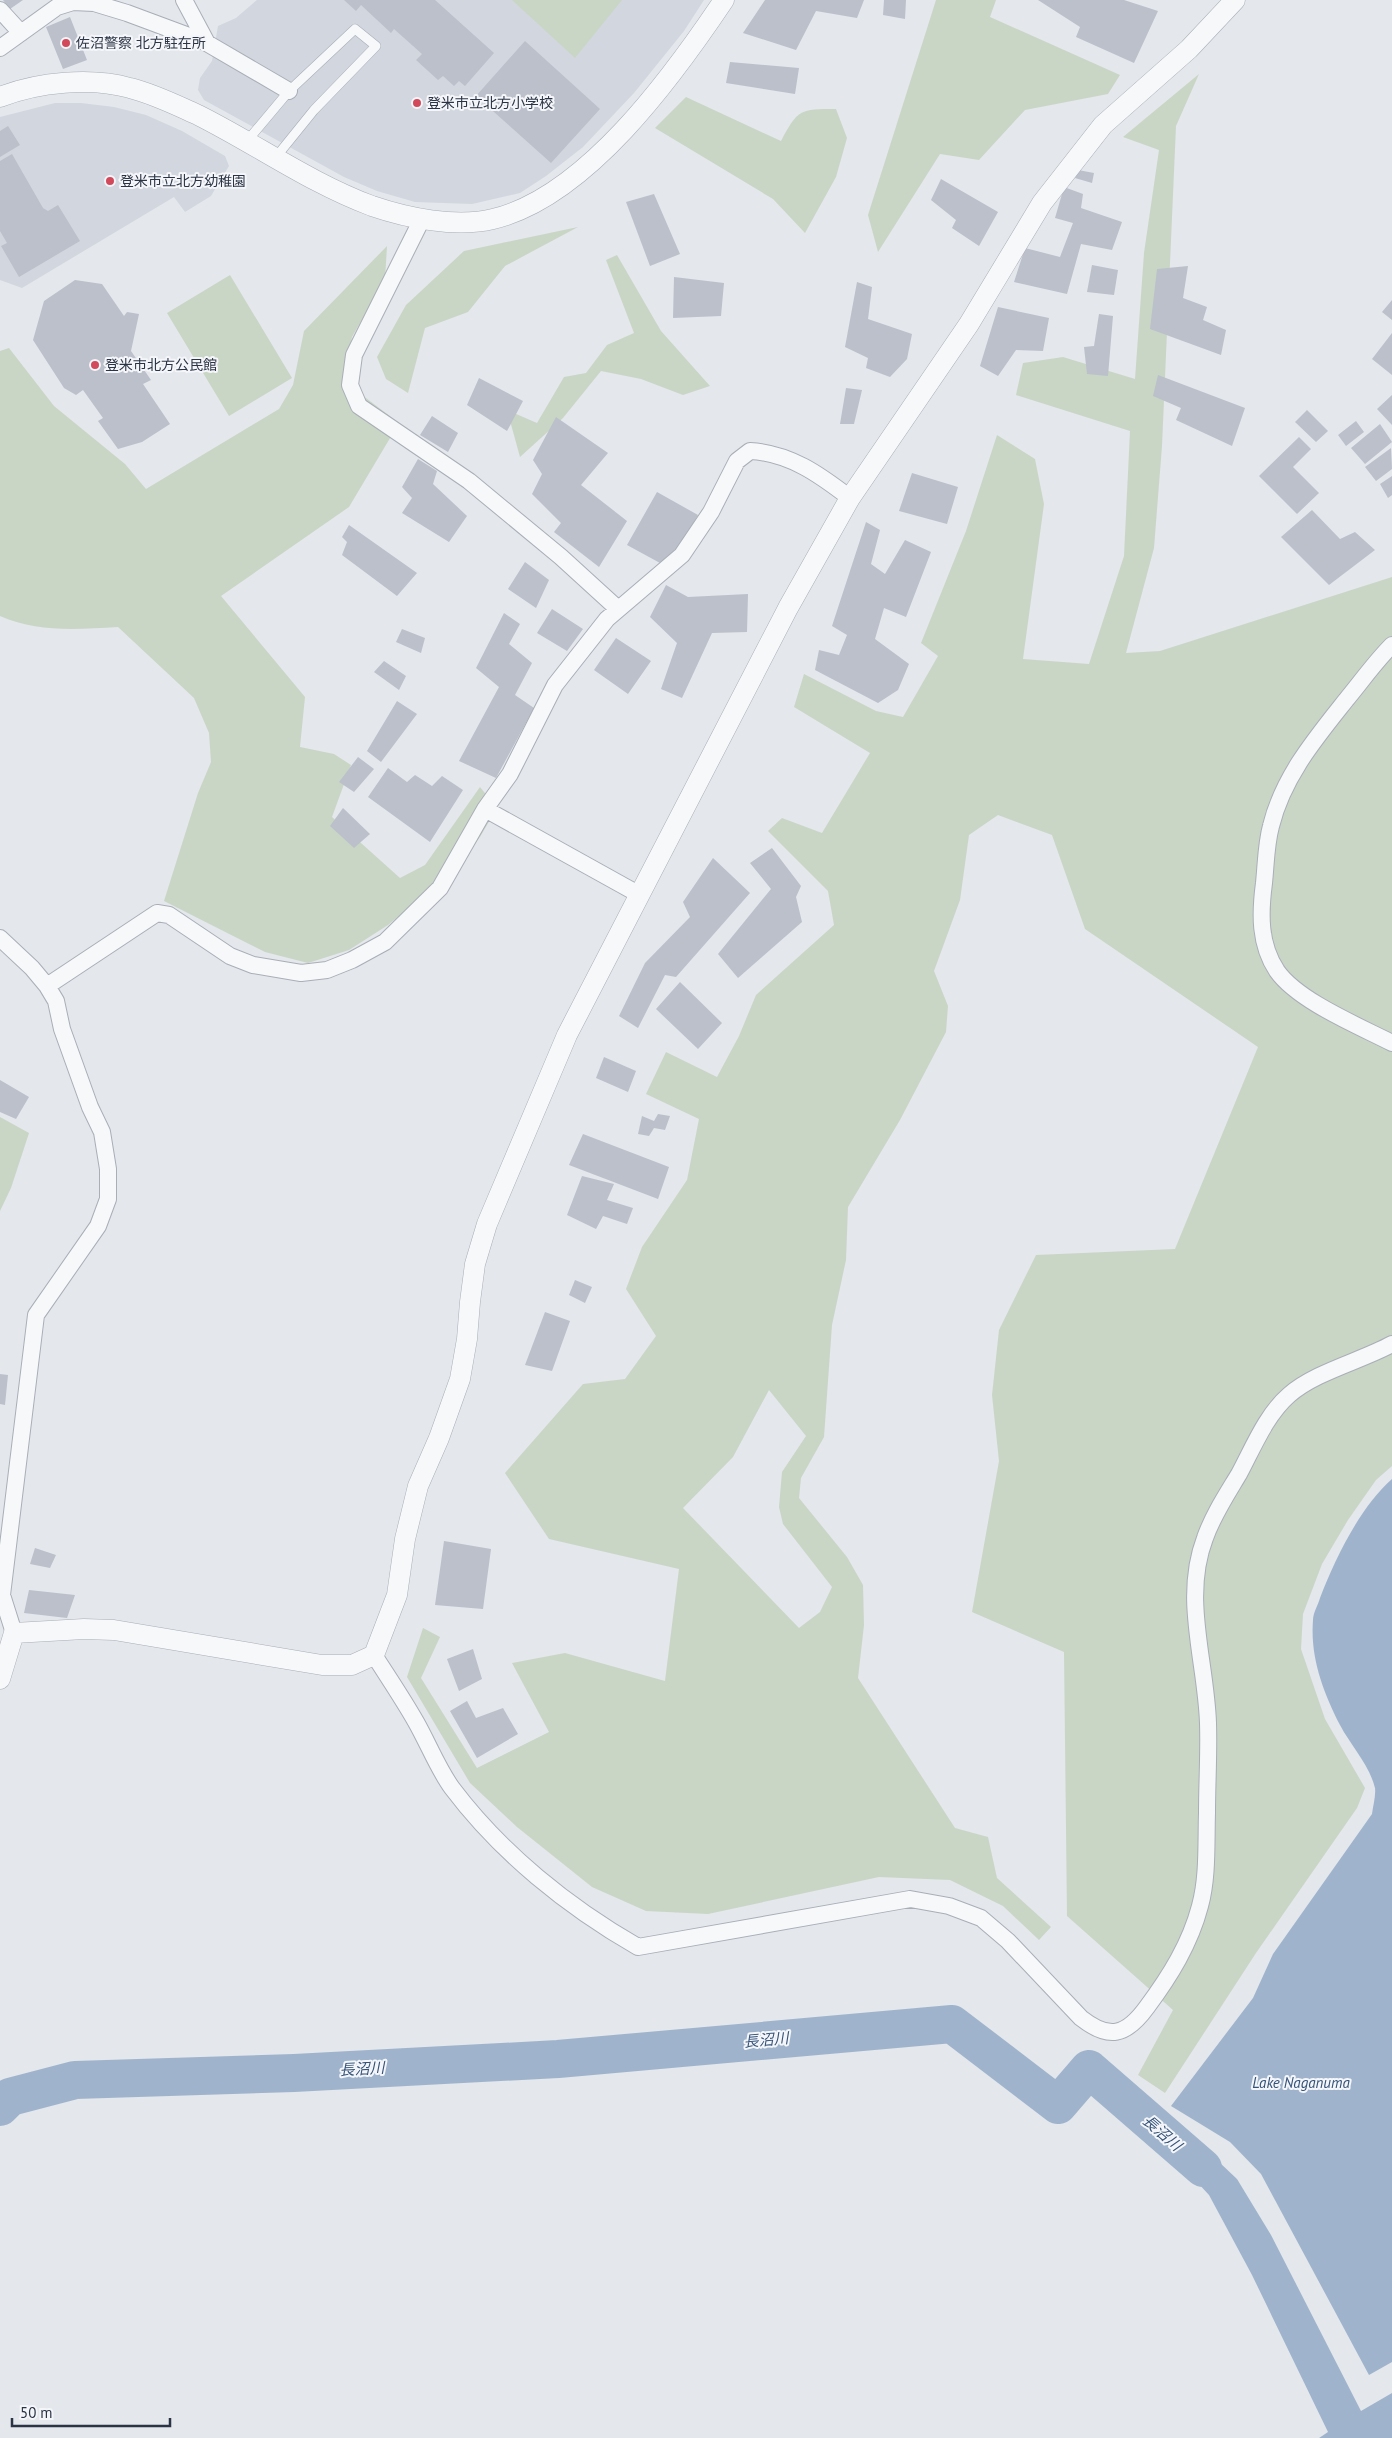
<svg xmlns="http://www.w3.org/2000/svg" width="1392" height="2438" font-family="'PT Sans','Noto Sans JP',sans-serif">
<rect width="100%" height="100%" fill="#e4e7ec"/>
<path fill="#d2d6de" d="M257,0H704L684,31L634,93L583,147L546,176L520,193L472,204L415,202L377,191L344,177L204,100L198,90L200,78L212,61L218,26L236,18Z
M55,103H81L114,107L146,115L182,131L225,156L229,166L211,196L185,212L174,197L22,288L0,280V117Z"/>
<path fill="#c9d6c5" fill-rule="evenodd" d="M512,0H622L575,58Z
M936,0H996L990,17L1120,75L1108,94L1025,110L979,160L940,154L878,252L868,215Z
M1199,74L1176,126L1162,446L1154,548L1126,653L1160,651L1392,577V1466L1376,1480L1348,1520L1322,1564L1303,1614L1301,1649L1325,1719L1365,1788L1357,1808L1256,1953L1165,2093L1138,2075L1173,2010L1067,1916L1064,1652L972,1612L999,1461L992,1395L999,1330L1036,1255L1175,1249L1258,1047L1085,929L1052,835L998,815L969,835L960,900L934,971L948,1006L946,1032L900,1120L848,1207L846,1260L832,1325L824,1437L801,1478L799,1498L847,1557L863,1585L864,1625L858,1678L955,1828L988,1837L997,1878L1051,1927L1039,1940L1003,1906L950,1880L879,1877L708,1914L646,1911L592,1887L517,1827L470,1783L407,1677L423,1628L440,1637L421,1678L477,1768L549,1732L512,1663L565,1653L665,1681L679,1569L549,1539L505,1473L583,1384L625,1379L656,1336L626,1289L642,1247L687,1180L699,1119L646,1094L666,1052L717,1077L739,1036L756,995L834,925L828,891L768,831L782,818L822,833L870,753L794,707L804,674L876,711L903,717L938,656L921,643L966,531L997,435L1035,459L1044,504L1023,659L1089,664L1124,556L1130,431L1016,395L1023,363L1063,357L1135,379L1144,253L1159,150L1123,137ZM769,1390L806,1436L782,1472L779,1507L783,1524L832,1587L820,1612L799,1628L683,1508L733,1457Z
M686,97L781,141C798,109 800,109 836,109L847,138L836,177L805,233L773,199L655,128Z
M578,227L505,266L468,312L425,328L408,393L386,379L377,357L406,305L464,251Z
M387,246L385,279L352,337L346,368L362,395L399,423L349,507L221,596L305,697L300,747L334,754L351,765L332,817L400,878L425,865L480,787L497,808L480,837L452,873L388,925L349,950L308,963L265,952L164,901L198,793L211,762L209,733L194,698L118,627C78,629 38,633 0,616V351L9,348L54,406L125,464L146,489L279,409L293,385L304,331Z
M617,255L661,331L710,386L683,395L641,379L601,371L563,418L520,457L507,410L537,423L564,377L586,373L607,345L634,333L606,260Z
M230,275L292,378L229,416L167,313Z
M0,1117L29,1133L11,1188L0,1211Z"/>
<path fill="#9fb4cc" d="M1392,1479V2362L1369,2375L1261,2174L1230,2142L1171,2106L1253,1998L1273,1954L1372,1814C1373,1806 1376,1795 1375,1788C1369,1764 1351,1746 1340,1725C1323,1692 1310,1657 1313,1620C1313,1613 1318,1605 1320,1598C1335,1559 1360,1507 1392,1479Z
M1170,2126L1219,2162L1237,2179L1271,2235L1361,2411L1392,2393V2438H1319L1328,2432L1252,2275L1209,2195L1158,2140Z"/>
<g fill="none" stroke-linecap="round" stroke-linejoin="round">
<path stroke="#9fb4cc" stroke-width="38" d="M0,2107L10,2097L75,2080L294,2073L558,2059L952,2024L1058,2105L1089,2069L1203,2168"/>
</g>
<path fill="#bbc0ca" d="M3,0H23L10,9Z
M344,0H435L494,53L465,86L459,81L454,86L443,76L438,80L416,60L422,54L394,29L391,33L361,5L356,11Z
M765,0H864L857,18L816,11L796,50L743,33Z
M884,0H906L905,19L883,15Z
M1038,0H1124L1158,11L1134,63L1076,37L1080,27Z
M70,17L87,60L63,69L46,27Z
M525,41L600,109L551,163L476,96Z
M730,62L799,68L795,94L726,83Z
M8,126L20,145L0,157V131Z
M12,154L43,208L48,211L58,205L80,241L19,277L1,246L7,243L0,231V161Z
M1078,170L1094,173L1092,183L1075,178Z
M941,179L998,212L979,246L952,228L956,220L931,200Z
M1064,187L1083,194L1081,208L1122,222L1112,250L1081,244L1067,294L1014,282L1025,248L1060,257L1073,223L1055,218Z
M654,194L680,254L650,266L626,202Z
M1092,265L1118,270L1114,295L1087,292Z
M1188,266L1183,298L1207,307L1203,320L1226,330L1221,355L1150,329L1157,269Z
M674,277L724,283L721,316L673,318Z
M75,280L102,284L124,316L127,312L139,314L131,351L151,380L143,384L170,424L142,442L118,449L98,421L103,418L83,390L76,395L64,388L33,340L44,301Z
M857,282L872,287L868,319L912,334L907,359L890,377L866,368L868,358L845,347Z
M1392,300V320L1382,312Z
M998,307L1049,318L1043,351L1016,350L998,376L980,366Z
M1099,314L1113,316L1108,376L1087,374L1084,347L1094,346Z
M1392,333V375L1372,359Z
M1158,375L1245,408L1232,446L1176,420L1181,408L1153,396Z
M479,378L523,401L507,431L467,405Z
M846,388L862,390L854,424H840Z
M1392,395V425L1377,409Z
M1307,410L1328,431L1316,442L1295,422Z
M432,416L458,433L448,452L420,435Z
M556,417L608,453L581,485L627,521L599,567L554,532L561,523L532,494L542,474L533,460Z
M1356,421L1364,432L1346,446L1338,435Z
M1380,424L1392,442L1365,464L1351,448Z
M1299,437L1311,449L1293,467L1319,493L1297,514L1259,476Z
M1391,448L1392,469L1376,481L1365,467Z
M418,459L437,471L433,484L467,516L449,542L402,513L412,498L402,487Z
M912,473L958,487L947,524L899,511Z
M1392,476V495L1388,498L1380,484Z
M657,492L698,515L680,547L660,563L627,545Z
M1312,510L1340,539L1355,532L1375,550L1329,585L1281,537Z
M866,522L880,530L871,564L885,574L905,540L931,552L906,617L884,608L875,639L909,664L898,690L878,703L815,670L819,650L839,655L847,635L832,626Z
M349,525L417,573L397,596L342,555L347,542L342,537Z
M525,562L549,580L536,608L508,589Z
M666,585L688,597L748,594L747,632L712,633L682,698L661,689L677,643L650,617Z
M552,609L583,629L567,651L537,633Z
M504,613L520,624L509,644L532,663L515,695L534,708L496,778L459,761L499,687L476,668Z
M402,629L425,638L421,653L396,642Z
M616,638L651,661L628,694L594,670Z
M384,661L406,676L399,690L374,672Z
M397,701L417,714L381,762L367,751Z
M358,757L374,769L354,792L339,782Z
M388,768L407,782L415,775L432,786L442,776L463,790L430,842L368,797Z
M343,808L370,834L354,848L330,826Z
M772,848L801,886L796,897L802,922L738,978L718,954L771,889L750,863Z
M713,858L750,893L676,977L665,975L638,1028L619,1016L645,963L690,917L683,902Z
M680,982L722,1023L698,1049L656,1009Z
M604,1057L636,1071L628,1092L596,1078Z
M0,1080L29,1097L16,1119L0,1112Z
M658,1114L670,1116L665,1130L654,1128L649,1136L638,1134L642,1116L654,1121Z
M583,1134L669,1167L658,1199L569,1165Z
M582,1176L614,1184L607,1200L633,1208L627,1224L603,1216L596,1229L567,1215Z
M575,1280L592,1287L585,1303L569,1295Z
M545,1312L570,1321L552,1371L525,1365Z
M0,1374L8,1375L5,1405L0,1404Z
M444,1541L491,1549L483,1609L435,1605Z
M35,1548L56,1555L50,1568L30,1564Z
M29,1590L75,1595L67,1618L24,1613Z
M473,1649L482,1679L459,1691L447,1659Z
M467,1701L476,1718L503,1708L518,1734L477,1758L450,1711Z"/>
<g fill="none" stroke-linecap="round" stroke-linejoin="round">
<g stroke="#a9aeb7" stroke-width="10">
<path id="service" d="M247,141L289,91L355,29L376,46L314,110L276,157"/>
</g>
<g stroke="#a9aeb7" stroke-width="18">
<path id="minor" d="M184,0L207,43
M0,10L21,33
M0,48L57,7L73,2L94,3L127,13L205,42L289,91
M422,219L354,355L350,385L359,406L469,481L561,557L618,609
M1392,645C1375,662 1361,682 1346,700C1315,739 1283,777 1271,826C1266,844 1266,864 1264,883C1260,913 1259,944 1277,971C1298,1001 1359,1026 1392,1043
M485,809L640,895
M0,938L32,968L47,986
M14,1633L2,1595L36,1315L98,1226L108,1199V1169L102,1132L90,1107L62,1029L56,1001L47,986L157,913L169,915L230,956L253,965L301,973L327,970L352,960L385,942L440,888L485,809L510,774L555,685L607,619L682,555L711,512L737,461L750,451C790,453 820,475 850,498
M374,1655C388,1677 403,1699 416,1722C428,1743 438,1769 452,1788C501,1853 568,1907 638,1947L910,1899L949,1906L981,1918L1008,1941L1081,2018C1109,2040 1126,2036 1147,2007C1170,1976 1190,1944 1200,1906C1208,1877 1206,1843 1207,1813C1207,1783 1209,1753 1208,1723C1206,1661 1182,1598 1205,1538C1213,1515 1227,1494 1239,1474C1253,1448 1266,1415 1289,1395C1315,1372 1361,1361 1392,1344"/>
</g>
<g stroke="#a9aeb7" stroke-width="21">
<path id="tertiary" d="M0,97C38,82 91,77 130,88C154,94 176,105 198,115C256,144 310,183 372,206C407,218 456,228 493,219C586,197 673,76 724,0
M0,1679L14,1633L84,1629L114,1630L322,1665H352L374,1655L397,1595L405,1539L418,1486L439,1438L460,1379L467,1339L470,1302L475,1264L487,1224L567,1035L788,608L850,498L969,324L1042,203L1103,125L1189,49L1235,0"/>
</g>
<use href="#service" stroke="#f7f8fa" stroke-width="9"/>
<use href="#minor" stroke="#f7f8fa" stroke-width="16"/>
<use href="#tertiary" stroke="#f7f8fa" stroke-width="20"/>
</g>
<g fill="#d1495b" stroke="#f4f6f9" stroke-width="2">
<circle cx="66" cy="43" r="5"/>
<circle cx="417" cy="103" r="5"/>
<circle cx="110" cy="181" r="5"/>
<circle cx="95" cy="365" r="5"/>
</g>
<g text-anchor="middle" stroke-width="4" stroke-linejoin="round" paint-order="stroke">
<g font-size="14" fill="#2b3445" stroke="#f4f6f9" text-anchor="start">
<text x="76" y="48">佐沼警察 北方駐在所</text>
<text x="427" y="108">登米市立北方小学校</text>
<text x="120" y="186">登米市立北方幼稚園</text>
<text x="105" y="370">登米市北方公民館</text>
</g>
<g font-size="15" font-style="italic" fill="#34527a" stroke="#f4f6f9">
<text transform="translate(766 2040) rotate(-5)" y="5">長沼川</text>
<text transform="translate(362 2069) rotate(-3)" y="5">長沼川</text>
<text x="1301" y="2088">Lake Naganuma</text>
<text transform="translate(1162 2133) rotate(41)" y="5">長沼川</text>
</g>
</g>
<path d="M12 2418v8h158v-8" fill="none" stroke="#2b3445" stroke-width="2.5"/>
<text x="20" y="2418" font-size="15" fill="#2b3445" stroke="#f4f6f9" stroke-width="4" paint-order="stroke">50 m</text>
</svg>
